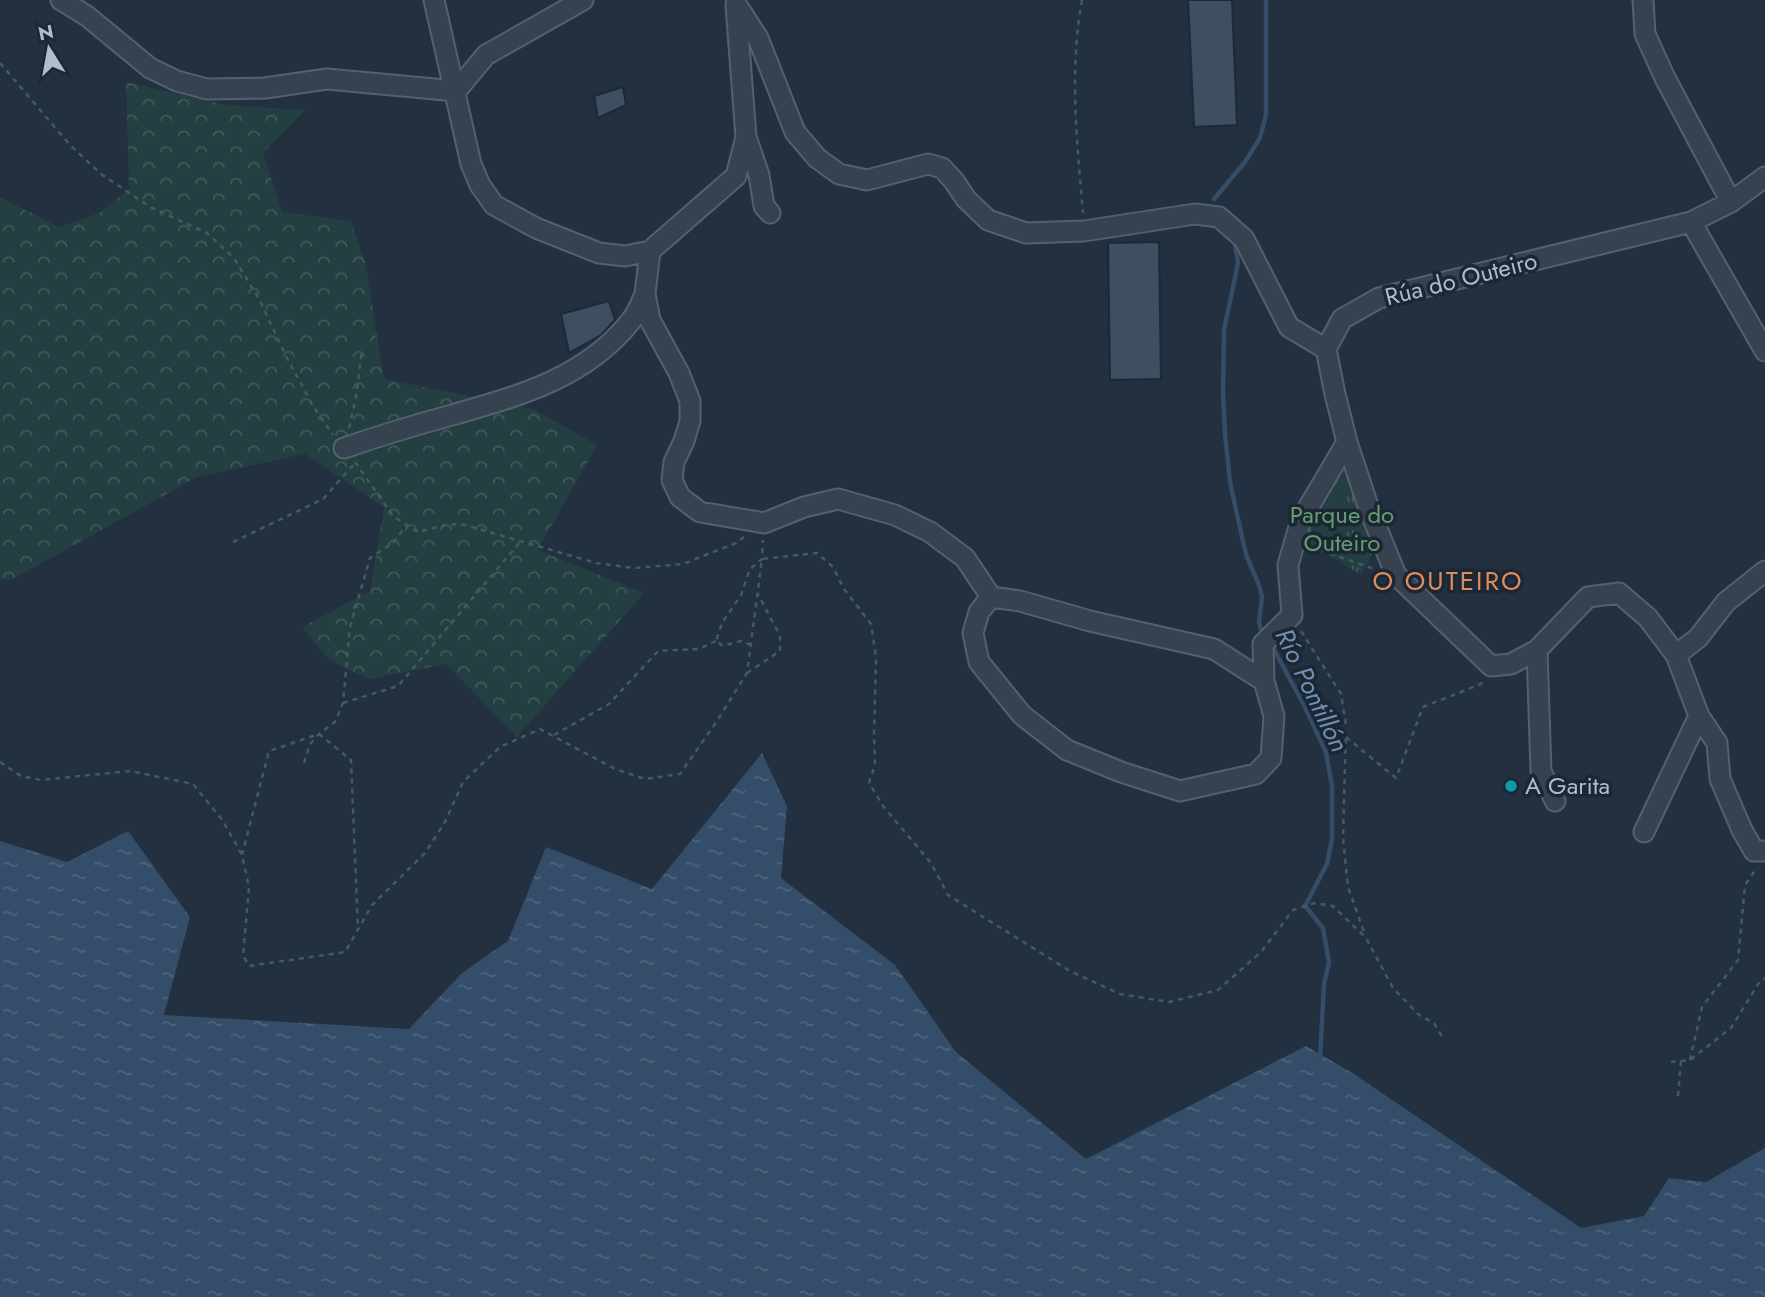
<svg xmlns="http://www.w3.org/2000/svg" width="1765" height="1297" font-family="Jost,sans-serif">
<defs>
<pattern id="grass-tufts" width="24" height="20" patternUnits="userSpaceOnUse" patternTransform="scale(1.75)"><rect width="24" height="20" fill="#243f41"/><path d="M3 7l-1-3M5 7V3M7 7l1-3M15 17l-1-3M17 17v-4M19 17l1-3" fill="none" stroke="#41595b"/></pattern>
<pattern id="forest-crowns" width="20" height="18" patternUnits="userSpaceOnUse" patternTransform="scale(1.75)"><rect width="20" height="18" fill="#243f41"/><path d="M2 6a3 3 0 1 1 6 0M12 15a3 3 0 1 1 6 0" fill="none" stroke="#41595b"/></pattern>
<pattern id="water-ripples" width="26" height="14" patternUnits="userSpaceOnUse" patternTransform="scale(1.75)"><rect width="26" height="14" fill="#344d69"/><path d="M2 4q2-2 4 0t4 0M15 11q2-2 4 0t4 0" fill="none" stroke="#4f657d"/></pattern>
</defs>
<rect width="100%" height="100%" fill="#223040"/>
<path fill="url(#grass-tufts)" d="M1346,460L1378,544L1361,575L1303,539Z"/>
<path fill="url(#forest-crowns)" d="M126,82L227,105L305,110L263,153L282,212L351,221L366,265L384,379L533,409L597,445L538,550L644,593L517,737L446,664L369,679L329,660L302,627L370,591L384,507L305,454L197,477L13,579L0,580V197L59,227L99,213L129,189Z"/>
<path fill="url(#water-ripples)" d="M762,753L787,806L781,878L895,965L956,1052L1086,1159L1306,1046L1354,1074L1581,1228L1644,1216L1669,1178L1706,1182L1765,1148V1297H0V841L67,862L128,831L190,917L164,1015L409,1029L462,973L508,941L546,847L652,889Z"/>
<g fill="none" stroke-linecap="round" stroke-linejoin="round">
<path stroke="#344d69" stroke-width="4.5" d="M1214,199L1245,162L1260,138L1266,115V0
M1234,239L1238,263L1224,330L1223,393L1225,434L1230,482L1244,546L1247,557L1259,585L1262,597L1259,623L1263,635
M1271,644L1305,707L1326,752L1332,786V839L1327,864L1305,906L1323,928L1329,963L1324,984L1320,1059"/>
</g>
<path fill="#3d4f60" stroke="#1d2937" stroke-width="2" d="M1188,0H1232L1237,125L1194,127Z
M623,87L626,105L598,118L594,96Z
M1159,242L1161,379L1110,380L1108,243Z
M609,301L615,320L601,335L569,353L561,314Z"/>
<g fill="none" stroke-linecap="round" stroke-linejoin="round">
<g stroke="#54606e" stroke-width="23">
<path id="minor" d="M61,0L87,16L150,68L177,81L207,89L265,88L327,79L456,91
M434,0L471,164L480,185L494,205L536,228L599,253L625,256L650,251L736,176L746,137L736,6
M1643,0L1645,34L1665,78L1731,202
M736,4L758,38L795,132L817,158L839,174L867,180L928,164L942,168L954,181L966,199L988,220L1026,233L1084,231L1195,214L1219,217L1244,239L1289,327L1326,349
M456,91L486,55L583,0
M746,137L759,175L764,206L770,213
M1765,177L1731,202L1691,222L1765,351
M1691,222L1379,298L1342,319L1326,349L1335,394L1347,442L1369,509L1396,575L1491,666L1511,664L1537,650L1588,597L1619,593L1648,618L1676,655L1699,716L1717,743L1720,779L1742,830L1754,851H1765
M650,251L645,294L650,320L679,373L690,401V421L684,441L674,462L672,480L680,497L700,512L764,523L804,507L838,499L895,515L930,532L965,558L991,597
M344,448C379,436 415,425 452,415C518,396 584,379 630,322C637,314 641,303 645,294
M991,597L979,612L973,633L979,662L1022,715L1067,750L1121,772L1180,791L1256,774L1271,758L1274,716L1264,681L1263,644L1292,615L1288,565L1301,520L1347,442
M991,597L1020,601L1090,621L1214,649L1264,681
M1537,650L1541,771L1555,801
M1676,655L1698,638L1726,602L1765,571
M1644,832L1699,716"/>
</g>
<path stroke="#425c5e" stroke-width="2.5" stroke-dasharray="5 5" stroke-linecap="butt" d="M1082,0C1069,71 1077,142 1083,213
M0,63L70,145L101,174L150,207L207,233L234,258L259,299L287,358L313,406L333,435
M349,428L356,397L362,349
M355,462L393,516L418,532L449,524L465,525L596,563L634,568L683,564L736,543L744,537
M233,542L323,499L355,463
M1311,547L1374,569
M1301,631L1341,694L1346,725L1343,838L1348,887L1365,935
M751,645L741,641L723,646L716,641L722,623L741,595L750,569L762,559L763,540
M747,673L780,651V636L758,594
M343,703L398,686L521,541
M554,735L609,704L658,651L699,649L716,641
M1346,737L1396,778L1423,707L1481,684L1483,680
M0,762L21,776L41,780L130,771L193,784L223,821L242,855L249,887L243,955L249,966L345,952L372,905L426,852L446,820L463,782L500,747L540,729L615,769L645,779L680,774L717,721L747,673L762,559L817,553L833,567L844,589L871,624L876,657L874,735L875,765L869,783L883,806L931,863L948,895L1070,971L1120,994L1169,1002L1218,990L1261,952L1293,910L1314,903L1333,906L1366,938L1393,988L1419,1015L1434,1023L1444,1040
M304,763L310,744L319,734L335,722L343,703L350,627L370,558L393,543L407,525
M242,855L269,751L319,734L351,760L358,929
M1690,1060L1702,1007L1738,960L1745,885L1756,869
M1671,1062L1690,1060L1731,1028L1760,981L1765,978
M1678,1096L1681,1061"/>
<use href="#minor" stroke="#364250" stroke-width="19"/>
</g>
<circle fill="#0f9aa8" stroke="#1b2735" stroke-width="2.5" cx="1511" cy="786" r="7"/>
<g text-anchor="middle" stroke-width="7" stroke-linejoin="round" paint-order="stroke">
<g font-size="24" fill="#b2bdcb" stroke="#1b2735">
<text transform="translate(1461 279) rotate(-14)" y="8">Rúa do Outeiro</text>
</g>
<g font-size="24" fill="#679e71" stroke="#1b2735">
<text x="1342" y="523">Parque do<tspan x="1342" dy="28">Outeiro</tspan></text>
</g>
<g font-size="24" fill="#b2bdcb" stroke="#1b2735" text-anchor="start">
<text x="1525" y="794">A Garita</text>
</g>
<g font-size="26" letter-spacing="2" fill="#df8c59" stroke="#1b2735">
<text x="1448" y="590">O OUTEIRO</text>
</g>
<g font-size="26" font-style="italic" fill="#708fb1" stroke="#1b2735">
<text transform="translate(1312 690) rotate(64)" y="9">Río Pontillón</text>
</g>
</g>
<g transform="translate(49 49) rotate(349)" stroke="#1b2735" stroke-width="5" paint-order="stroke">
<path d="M0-5L12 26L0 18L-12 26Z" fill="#b2bdcb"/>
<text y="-10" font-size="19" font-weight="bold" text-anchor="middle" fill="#b2bdcb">N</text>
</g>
</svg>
